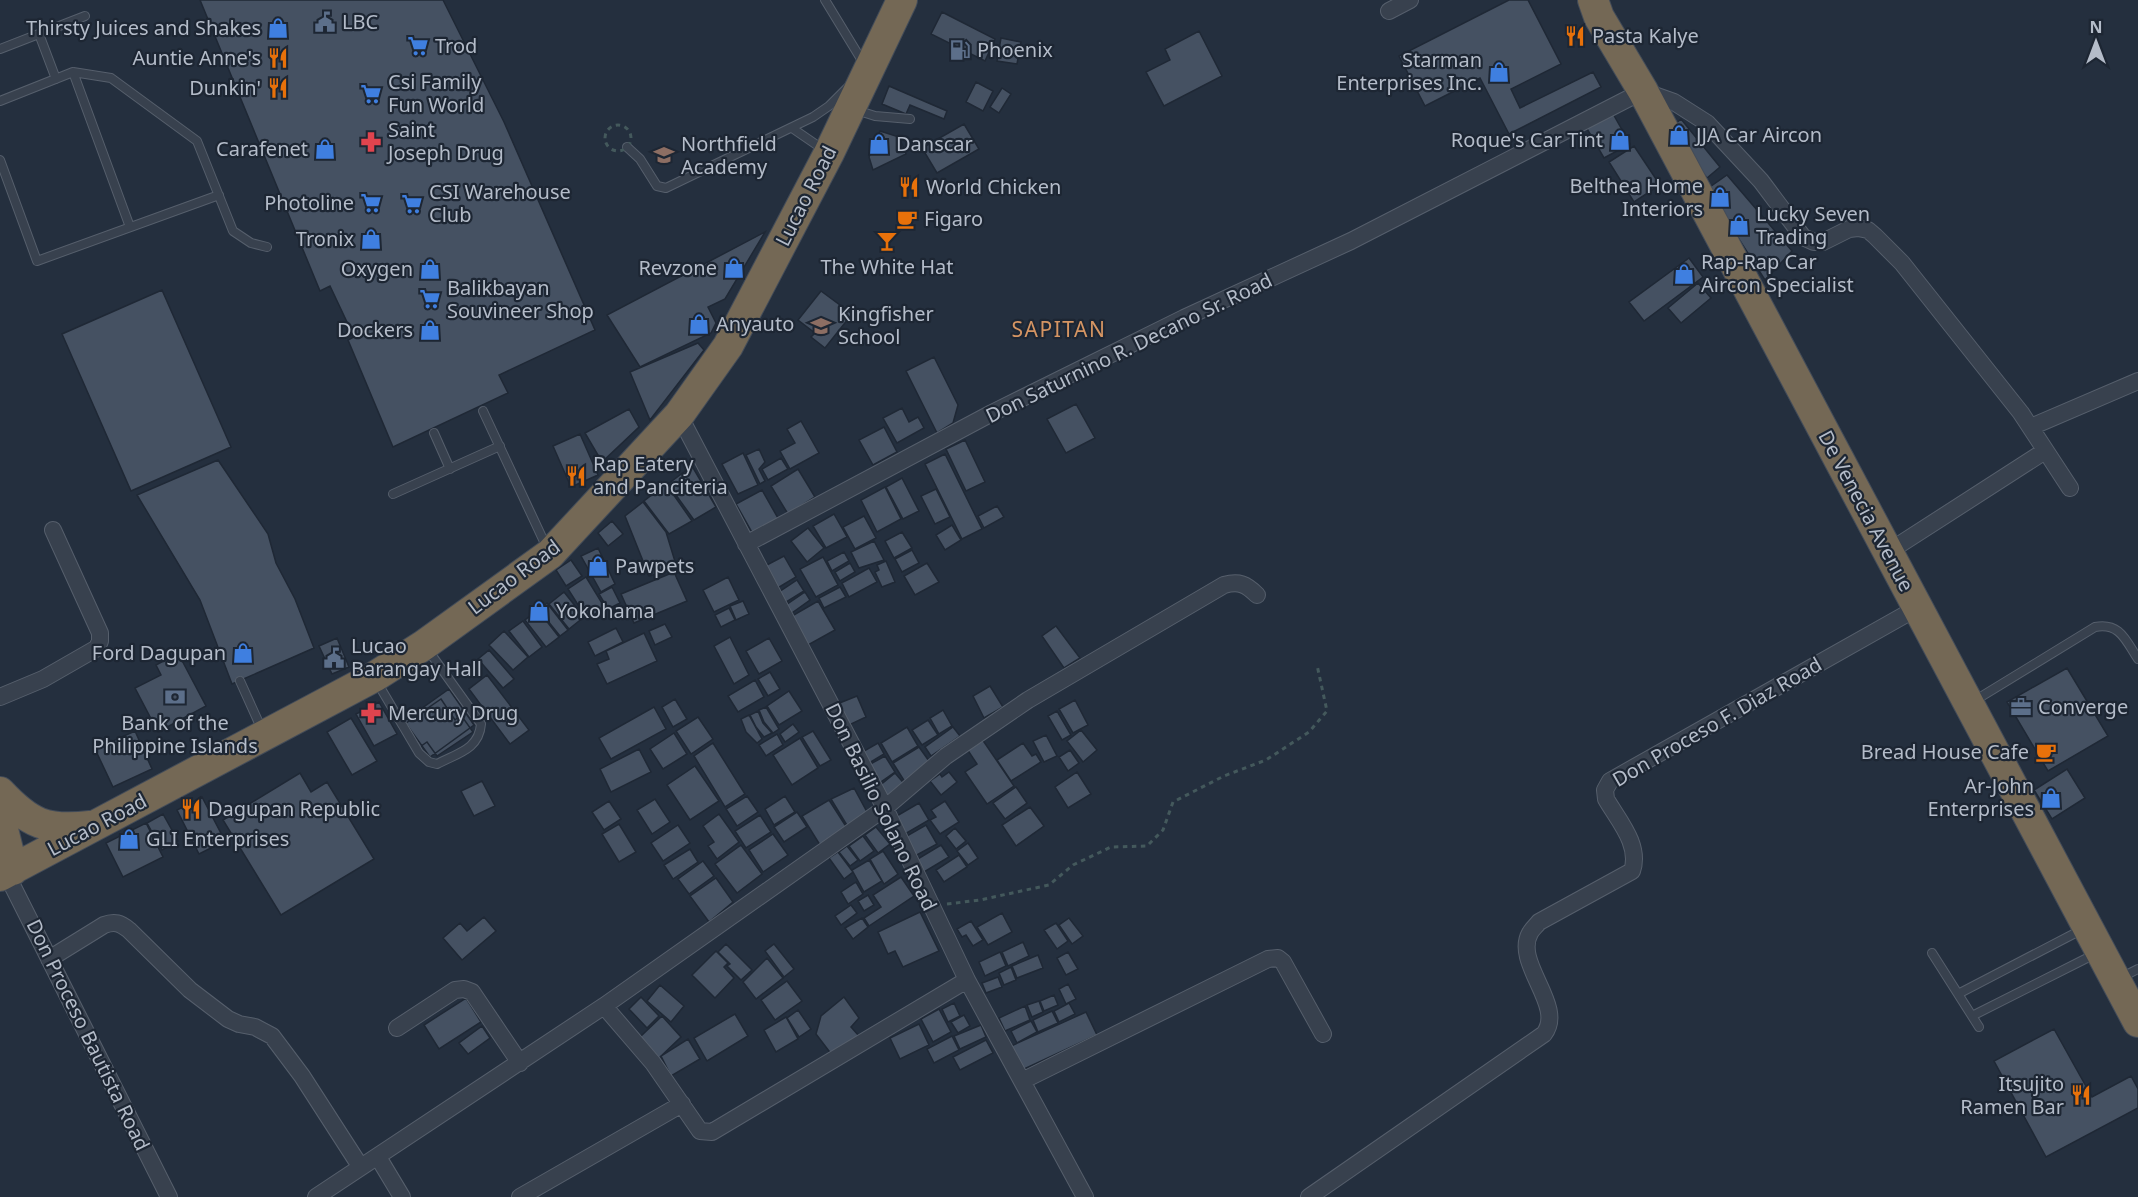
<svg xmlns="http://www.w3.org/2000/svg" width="2138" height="1197" font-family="'Noto Sans',sans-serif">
<rect width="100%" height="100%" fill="#242f3e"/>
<path fill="#455162" stroke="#1f2835" stroke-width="1.5" d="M200,0H443L504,122L595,330L499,375L508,393L393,447L348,340L354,337L330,286L320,291Z
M1509,0H1528L1561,64L1511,89L1520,108L1593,72L1601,87L1509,134L1480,78L1425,106L1399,56Z
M942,12L995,39L985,61L931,34Z
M1199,31L1222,76L1164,106L1146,72L1170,60L1165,49Z
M1001,38L1021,42L1017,64L997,61Z
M976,82L993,91L983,111L966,102Z
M889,86L947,111L944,119L910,105L906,114L882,104Z
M1002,88L1011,94L999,113L990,107Z
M1612,112L1630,144L1604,158L1586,127Z
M1681,119L1720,167L1707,178L1668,130Z
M964,124L979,149L937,173L922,148Z
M880,131L899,137L906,154L873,170L869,157Z
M1634,146L1660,185L1634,202L1609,162Z
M1727,175L1792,251L1765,280L1707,189Z
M765,232L725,299L708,307L716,323L711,333L640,367L607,315Z
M1689,258L1703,277L1644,321L1629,302Z
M1698,283L1711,298L1681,323L1668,308Z
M162,290L231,447L131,491L62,334Z
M821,291L852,314L825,348L811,337L815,333L798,320Z
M698,343L704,350L650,420L630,372Z
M934,357L958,405L953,423L937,433L906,371Z
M1076,404L1095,438L1066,453L1047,419Z
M902,408L909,422L918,417L924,428L897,443L883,418Z
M629,409L639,427L602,462L585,433Z
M801,421L819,453L790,469L780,451L795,443L787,429Z
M884,427L897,452L873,465L859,440Z
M580,434L598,475L571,487L553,446Z
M965,440L985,482L966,491L946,449Z
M759,449L765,462L759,469L765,481L760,484L746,455Z
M743,453L758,485L738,494L722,464Z
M945,454L982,529L962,539L925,464Z
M781,458L788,469L768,480L762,469Z
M218,460L268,534L276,563L295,599L314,648L232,684L200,600L137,495Z
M692,466L716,507L694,520L668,484Z
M798,469L815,497L788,514L771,486Z
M902,478L919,511L903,519L886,487Z
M666,484L692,521L669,534L644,501Z
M885,487L901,519L877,532L861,500Z
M936,489L950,517L935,524L921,496Z
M762,490L779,520L753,534L736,504Z
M643,502L666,532L677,568L649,576L625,516Z
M997,506L1004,517L984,528L978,516Z
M834,514L847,537L826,548L813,526Z
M864,516L876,538L855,549L843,527Z
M612,521L623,534L608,546L598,533Z
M952,525L961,540L945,550L936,535Z
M808,528L824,548L807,562L791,541Z
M902,532L912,548L894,558L885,541Z
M874,541L884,560L859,568L851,552Z
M598,548L615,584L601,592L581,556Z
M912,550L919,563L902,572L895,559Z
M844,552L849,561L832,571L827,561Z
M784,556L796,577L776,589L763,567Z
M823,557L838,585L816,597L800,569Z
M571,560L582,576L566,586L556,570Z
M886,561L895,582L882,587L875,572L879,570L877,565Z
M850,563L855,572L840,581L835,572Z
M927,563L939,582L915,595L904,576Z
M869,568L877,582L849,597L842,583Z
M674,572L687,601L634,623L621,594Z
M586,577L605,608L587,619L568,589Z
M728,577L739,600L714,612L703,590Z
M797,580L804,591L783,604L776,594Z
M612,587L620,603L608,609L599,594Z
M840,587L846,597L824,608L819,598Z
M564,592L584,617L569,629L549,604Z
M805,592L810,600L789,615L783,607Z
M743,601L749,614L736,620L730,606Z
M818,601L835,630L808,645L792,616Z
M547,603L568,630L560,636L539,610Z
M729,608L735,620L721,627L715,615Z
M538,610L559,637L546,647L525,620Z
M523,621L542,647L529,657L509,631Z
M665,624L672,637L655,645L649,631Z
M1056,626L1080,658L1064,668L1042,636Z
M616,628L623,642L595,656L588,642Z
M504,631L528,657L513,670L489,645Z
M644,633L657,661L607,684L597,664L609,659L606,651Z
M730,637L749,675L734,684L714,646Z
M337,638L349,667L332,674L319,646Z
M769,638L782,661L759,674L746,651Z
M489,650L514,679L503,688L478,659Z
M178,653L206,706L158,732L135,688L161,675L156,665Z
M2067,668L2108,736L2048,771L2007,702Z
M770,672L780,689L768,696L758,679Z
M487,675L529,730L510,744L469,689Z
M755,680L764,697L738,712L728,696Z
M990,686L1003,707L984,718L973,696Z
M449,689L474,725L430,757L404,721Z
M789,691L802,711L779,725L767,706Z
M857,696L866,717L847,726L837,704Z
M441,699L455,720L461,715L473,732L437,756L427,742L414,751L399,728Z
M675,699L687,719L673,727L662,707Z
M1075,700L1088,725L1073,733L1059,709Z
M379,702L397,734L374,746L356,714Z
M654,707L666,729L611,759L599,738Z
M766,707L779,729L773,733L764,722L759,710Z
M943,710L952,726L939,734L930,718Z
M758,711L763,723L772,733L764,737L756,727L750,715Z
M1057,711L1071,735L1062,740L1048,716Z
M749,715L762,739L757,743L746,732L741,719Z
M698,717L713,739L691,754L676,731Z
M351,718L377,761L352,775L327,732Z
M928,720L938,735L922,745L912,730Z
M793,724L799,732L785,742L780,734Z
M907,727L918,746L892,762L881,743Z
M953,727L960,736L931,756L925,747Z
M1081,730L1097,750L1083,762L1067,741Z
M135,731L152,769L113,787L95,749Z
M813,731L831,760L820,766L802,737Z
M674,733L687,754L663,769L650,749Z
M777,734L783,745L766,756L759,745Z
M1046,735L1057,756L1044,762L1033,741Z
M800,738L818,768L792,785L773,755Z
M982,739L1014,786L987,804L965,772L977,764L967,749Z
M713,743L745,794L725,807L694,756Z
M878,743L884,754L864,766L857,755Z
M1023,743L1032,756L1036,754L1041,762L1011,781L997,760Z
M919,747L929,761L905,782L893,763Z
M639,749L651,772L611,792L600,769Z
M1070,750L1079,763L1068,771L1059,757Z
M885,756L895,772L875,786L865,767Z
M695,766L719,801L690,820L667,785Z
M2067,769L2085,798L2052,819L2034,790Z
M949,772L957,782L941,795L930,781L940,774L942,777Z
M1077,772L1091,794L1068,808L1055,787Z
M300,773L311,792L327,782L374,859L281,915L223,820Z
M895,773L907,787L890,802L878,787Z
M482,781L495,806L474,816L461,791Z
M1016,787L1027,803L1005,819L993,803Z
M854,788L867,812L848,827L831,799Z
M747,796L758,812L737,826L726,809Z
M785,796L795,812L774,825L765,809Z
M202,797L225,841L199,854L177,810Z
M655,799L670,822L652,834L637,810Z
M829,800L847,828L820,845L802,816Z
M609,801L621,819L604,830L592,812Z
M945,801L959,822L940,834L930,820L936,817L931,810Z
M919,803L929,820L905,834L895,817Z
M1030,807L1044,826L1016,846L1002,825Z
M797,812L807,827L784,842L774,827Z
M163,814L178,841L162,850L147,823Z
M719,814L739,842L717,859L708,846L714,842L703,826Z
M760,815L771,832L746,848L735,831Z
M146,823L163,857L123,877L106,843Z
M619,824L636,852L619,862L602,834Z
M678,825L690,843L663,861L651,843Z
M926,825L937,844L915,856L905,837Z
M876,827L890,844L878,853L865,835Z
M955,828L966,841L956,849L946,836Z
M773,834L788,855L763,872L749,850Z
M863,836L874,851L860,861L849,846Z
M968,843L978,858L968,865L957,851Z
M741,845L762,874L737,893L715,864Z
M941,845L949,857L924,872L916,860Z
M847,846L858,860L850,866L839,852Z
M690,849L698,862L673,879L664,865Z
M883,851L898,874L884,884L870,859Z
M838,852L853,872L844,879L829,858Z
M959,855L967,867L944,882L936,870Z
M869,860L882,881L864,892L852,870Z
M703,861L714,876L689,894L678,879Z
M901,877L914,896L869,926L864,918L881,907L873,895Z
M716,878L733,902L709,922L690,896Z
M856,882L863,894L848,904L841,892Z
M868,895L874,905L864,911L858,901Z
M851,905L857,913L841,925L835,916Z
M920,912L939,951L903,967L895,951L888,954L878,932Z
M1002,913L1012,932L988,945L977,927Z
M484,917L496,931L462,960L443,938L460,923L467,931Z
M862,918L868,927L853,939L845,928Z
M1069,918L1083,936L1072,944L1059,925Z
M971,921L983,940L973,946L966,935L962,937L957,929Z
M1056,923L1068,941L1057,949L1044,930Z
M1023,942L1029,956L1008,966L1002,952Z
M726,944L752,970L741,980L727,966L730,964L718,952Z
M774,944L794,969L784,977L765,951Z
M716,951L728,963L724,967L734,978L715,998L692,975Z
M1000,952L1006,966L985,976L979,962Z
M1068,952L1078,969L1066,975L1057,958Z
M1038,955L1043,968L1017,978L1012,966Z
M767,958L783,978L756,999L743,982Z
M1011,967L1016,980L1004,985L999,973Z
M998,977L1002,987L986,993L982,983Z
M787,981L802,1001L775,1020L761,1000Z
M1068,984L1076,999L1066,1004L1059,989Z
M660,985L684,1006L671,1022L647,1001Z
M1054,995L1058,1005L1044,1011L1040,1001Z
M641,997L659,1016L647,1028L629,1009Z
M844,997L859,1018L851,1027L859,1036L832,1055L816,1034L821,1016Z
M466,998L481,1022L439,1049L424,1025Z
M1039,1001L1043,1012L1032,1017L1027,1005Z
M954,1003L960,1016L948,1022L942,1009Z
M1069,1003L1075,1014L1059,1022L1054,1011Z
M1025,1006L1030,1020L1005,1031L999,1018Z
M939,1009L951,1032L933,1042L921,1019Z
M798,1010L811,1029L799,1037L787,1018Z
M1052,1011L1058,1023L1038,1032L1033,1020Z
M1086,1012L1097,1035L1022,1070L1011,1046Z
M735,1014L748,1036L707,1061L694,1038Z
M964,1015L970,1026L958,1033L951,1022Z
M662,1016L681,1037L659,1058L640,1037Z
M786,1017L798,1039L776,1052L764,1030Z
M1031,1021L1037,1032L1017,1043L1011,1031Z
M919,1024L929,1045L900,1059L890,1038Z
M981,1025L986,1037L960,1049L954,1036Z
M482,1026L490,1038L468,1054L459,1043Z
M2054,1029L2092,1097L2131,1076L2138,1089V1108L2046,1157L1994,1061Z
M952,1036L959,1050L934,1063L927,1049Z
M688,1039L700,1059L671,1076L661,1056Z
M986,1040L993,1053L960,1070L953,1057Z"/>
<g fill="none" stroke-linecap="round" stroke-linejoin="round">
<g stroke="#565f6c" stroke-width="10">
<path id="lane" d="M825,0L864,64
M39,34L56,79
M0,49L85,16
M73,72L130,227
M0,101L73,72L111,78L197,141L233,231L251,243L267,247
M856,110L875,116L910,119
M792,128L824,150
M627,147L640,159L657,186L666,188L813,117L829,106L847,88
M0,160L37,261L219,195
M483,411L547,548
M434,433L450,469
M393,494L500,446
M240,681L263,732
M377,682L419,753L429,762L437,764C458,753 479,749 481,724L428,650
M1974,701L2095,627C2120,622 2126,641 2138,659
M1932,953L1979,1027
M2120,978L2138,969
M1958,994L2083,929
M1972,1016L2097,953"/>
</g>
<g stroke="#565f6c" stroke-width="18">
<path id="street" d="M1389,11L1410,0
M679,415L885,808L967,980L1085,1197
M2031,427L2138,381
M746,544L992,413L1184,318L1351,241L1643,91L1674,102L1707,123L1761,181L1803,237L1814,242H1823L1849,229L1858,228L1868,230L1875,236L1902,263L2021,413L2070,488
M1888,552L2045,451
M0,697L43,679L97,648L100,641V633L53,530
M6,873L169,1197
M49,959L104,925C115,921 120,923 129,930L190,990L228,1019L239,1024L255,1027L272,1036L302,1076L360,1166
M604,1006L653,1063L700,1131L712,1132L967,980
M397,1028L455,990L464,989L472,992L520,1063
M1022,1081L1268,959L1278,958L1283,962L1323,1034
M378,1157L402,1197
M316,1197L604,1006L885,808L946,756L1028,700L1224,585C1239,581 1246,584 1257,595
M520,1197L682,1104
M1309,1197L1544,1034C1566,1006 1513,963 1530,933C1532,929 1536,926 1539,922L1632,871C1641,845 1618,820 1606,799L1605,790L1610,781L1917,608"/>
</g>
<g stroke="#434c59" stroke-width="32">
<path id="highway" d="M1593,0L1599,17L1643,91L2138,1022
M0,792C30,824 46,831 90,826
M0,817L13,870
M0,876L374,677L424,645L550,554L679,415L728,346L829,153L902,0"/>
</g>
<path stroke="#44595c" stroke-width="3" stroke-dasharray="4.5 4.5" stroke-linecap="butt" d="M605 138a13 13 0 1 1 26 0a13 13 0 1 1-26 0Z
M947,904L980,900L1049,885L1073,865L1111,847L1147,846L1163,830L1173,802L1224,776L1266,760L1309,732L1327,711L1317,665"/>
<use href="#lane" stroke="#38414e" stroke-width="8"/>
<use href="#street" stroke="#38414e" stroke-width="16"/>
<use href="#highway" stroke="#746855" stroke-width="30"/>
</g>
<defs>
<g id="civic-bare" transform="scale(1.62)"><path d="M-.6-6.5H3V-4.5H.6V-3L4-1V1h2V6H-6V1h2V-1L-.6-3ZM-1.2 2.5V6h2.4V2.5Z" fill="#5c6f8a" stroke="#1d2633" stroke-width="2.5" paint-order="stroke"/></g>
<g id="shop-bare" transform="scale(1.62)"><path d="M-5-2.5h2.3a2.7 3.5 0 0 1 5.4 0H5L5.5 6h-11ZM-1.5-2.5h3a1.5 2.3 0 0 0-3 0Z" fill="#3f7fe0" stroke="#1d2633" stroke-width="2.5" paint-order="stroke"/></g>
<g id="restaurant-bare" transform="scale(1.62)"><path d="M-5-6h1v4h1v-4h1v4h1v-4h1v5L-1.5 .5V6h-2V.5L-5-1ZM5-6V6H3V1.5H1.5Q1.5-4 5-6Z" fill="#e8710a" stroke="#1d2633" stroke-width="2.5" paint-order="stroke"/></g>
<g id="supermarket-bare" transform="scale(1.62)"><path d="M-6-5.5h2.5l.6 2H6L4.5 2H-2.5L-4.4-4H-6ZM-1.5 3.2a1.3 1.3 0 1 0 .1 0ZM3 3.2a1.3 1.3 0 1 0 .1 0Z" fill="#3f7fe0" stroke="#1d2633" stroke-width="2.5" paint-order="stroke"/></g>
<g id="fuel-bare" transform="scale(1.62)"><path d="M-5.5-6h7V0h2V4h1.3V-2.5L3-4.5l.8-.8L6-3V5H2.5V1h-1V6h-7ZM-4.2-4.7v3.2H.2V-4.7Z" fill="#5c6f8a" stroke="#1d2633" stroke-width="2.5" paint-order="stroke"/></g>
<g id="pharmacy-bare" transform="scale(1.62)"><path d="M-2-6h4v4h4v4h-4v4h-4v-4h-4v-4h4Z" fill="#e0444e" stroke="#1d2633" stroke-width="2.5" paint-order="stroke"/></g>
<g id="school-bare" transform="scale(1.62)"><path d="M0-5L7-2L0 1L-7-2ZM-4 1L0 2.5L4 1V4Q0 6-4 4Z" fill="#8d6e63" stroke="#1d2633" stroke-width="2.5" paint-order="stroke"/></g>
<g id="cafe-bare" transform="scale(1.62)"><path d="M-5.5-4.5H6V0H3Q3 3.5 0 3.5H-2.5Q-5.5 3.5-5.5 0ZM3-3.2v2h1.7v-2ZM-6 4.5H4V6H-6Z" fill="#e8710a" stroke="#1d2633" stroke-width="2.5" paint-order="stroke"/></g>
<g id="bar-bare" transform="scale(1.62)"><path d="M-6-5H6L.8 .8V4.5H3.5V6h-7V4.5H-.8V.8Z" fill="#e8710a" stroke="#1d2633" stroke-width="2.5" paint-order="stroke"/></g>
<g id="bank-bare" transform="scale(1.62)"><path d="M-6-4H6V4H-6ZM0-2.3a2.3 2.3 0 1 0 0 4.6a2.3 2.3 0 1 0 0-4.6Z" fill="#5c6f8a" stroke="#1d2633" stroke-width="2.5" paint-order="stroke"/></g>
<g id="office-bare" transform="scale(1.62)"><path d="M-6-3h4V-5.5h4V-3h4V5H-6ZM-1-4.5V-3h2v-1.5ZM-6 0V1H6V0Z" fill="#5c6f8a" stroke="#1d2633" stroke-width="2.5" paint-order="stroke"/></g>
</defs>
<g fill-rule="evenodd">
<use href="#civic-bare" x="325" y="22"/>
<use href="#shop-bare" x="278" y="28"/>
<use href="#restaurant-bare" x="1575" y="36"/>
<use href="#supermarket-bare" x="418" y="46"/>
<use href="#fuel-bare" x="960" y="50"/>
<use href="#restaurant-bare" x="278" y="58"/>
<use href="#shop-bare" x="1499" y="72"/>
<use href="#restaurant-bare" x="278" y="88"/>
<use href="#supermarket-bare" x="371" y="94"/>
<use href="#shop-bare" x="1679" y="135"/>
<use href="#shop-bare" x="1620" y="140"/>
<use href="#pharmacy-bare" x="371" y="142"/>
<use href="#shop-bare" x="879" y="144"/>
<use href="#shop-bare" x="325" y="149"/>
<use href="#school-bare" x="664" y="155"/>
<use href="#restaurant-bare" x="909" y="187"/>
<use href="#shop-bare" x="1720" y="197"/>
<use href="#supermarket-bare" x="371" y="203"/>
<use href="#supermarket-bare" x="412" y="204"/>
<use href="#cafe-bare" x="907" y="219"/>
<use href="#shop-bare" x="1739" y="225"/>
<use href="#shop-bare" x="371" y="239"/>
<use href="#bar-bare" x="887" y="241"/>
<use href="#shop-bare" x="734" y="268"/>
<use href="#shop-bare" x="430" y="269"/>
<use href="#shop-bare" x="1684" y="274"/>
<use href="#supermarket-bare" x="430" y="299"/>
<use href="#shop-bare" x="699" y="324"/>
<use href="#school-bare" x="821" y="326"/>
<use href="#shop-bare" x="430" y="330"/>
<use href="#restaurant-bare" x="576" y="476"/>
<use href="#shop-bare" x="598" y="566"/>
<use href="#shop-bare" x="539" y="611"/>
<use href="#shop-bare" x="243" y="653"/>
<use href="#civic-bare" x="334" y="658"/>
<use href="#bank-bare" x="175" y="697"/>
<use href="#office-bare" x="2021" y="707"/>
<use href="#pharmacy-bare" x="371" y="713"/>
<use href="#cafe-bare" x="2046" y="752"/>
<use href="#shop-bare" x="2051" y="798"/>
<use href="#restaurant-bare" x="191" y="809"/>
<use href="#shop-bare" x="129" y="839"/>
<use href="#restaurant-bare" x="2081" y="1095"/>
</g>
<g text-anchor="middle" stroke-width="4.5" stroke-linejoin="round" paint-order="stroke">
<g font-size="20" fill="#b4bcc9" stroke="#1d2633" text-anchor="start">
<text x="342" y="29">LBC</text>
<text x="261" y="35" text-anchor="end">Thirsty Juices and Shakes</text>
<text x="1592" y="43">Pasta Kalye</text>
<text x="435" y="53">Trod</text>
<text x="977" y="57">Phoenix</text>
<text x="261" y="65" text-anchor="end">Auntie Anne's</text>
<text x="1482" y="67" text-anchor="end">Starman<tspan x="1482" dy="23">Enterprises Inc.</tspan></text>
<text x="388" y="89">Csi Family<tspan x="388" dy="23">Fun World</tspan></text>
<text x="261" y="95" text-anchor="end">Dunkin'</text>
<text x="388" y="137">Saint<tspan x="388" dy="23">Joseph Drug</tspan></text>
<text x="1696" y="142">JJA Car Aircon</text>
<text x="1603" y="147" text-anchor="end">Roque's Car Tint</text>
<text x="681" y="151">Northfield<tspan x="681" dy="23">Academy</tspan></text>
<text x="896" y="151">Danscar</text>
<text x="308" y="156" text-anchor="end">Carafenet</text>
<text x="1703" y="193" text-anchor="end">Belthea Home<tspan x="1703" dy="23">Interiors</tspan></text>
<text x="926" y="194">World Chicken</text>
<text x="429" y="199">CSI Warehouse<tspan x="429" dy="23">Club</tspan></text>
<text x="354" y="210" text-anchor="end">Photoline</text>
<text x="1756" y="221">Lucky Seven<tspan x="1756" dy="23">Trading</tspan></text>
<text x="924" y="226">Figaro</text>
<text x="354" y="246" text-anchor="end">Tronix</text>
<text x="1701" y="269">Rap-Rap Car<tspan x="1701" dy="23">Aircon Specialist</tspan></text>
<text x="887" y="274" text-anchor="middle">The White Hat</text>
<text x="717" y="275" text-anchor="end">Revzone</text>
<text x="413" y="276" text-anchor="end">Oxygen</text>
<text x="447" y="295">Balikbayan<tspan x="447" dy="23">Souvineer Shop</tspan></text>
<text x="838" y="321">Kingfisher<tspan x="838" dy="23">School</tspan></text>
<text x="716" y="331">Anyauto</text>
<text x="413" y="337" text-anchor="end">Dockers</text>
<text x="593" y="471">Rap Eatery<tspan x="593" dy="23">and Panciteria</tspan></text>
<text x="615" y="573">Pawpets</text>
<text x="556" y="618">Yokohama</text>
<text x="351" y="653">Lucao<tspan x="351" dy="23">Barangay Hall</tspan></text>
<text x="226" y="660" text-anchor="end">Ford Dagupan</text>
<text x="2038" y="714">Converge</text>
<text x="388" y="720">Mercury Drug</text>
<text x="175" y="730" text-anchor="middle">Bank of the<tspan x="175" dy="23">Philippine Islands</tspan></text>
<text x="2029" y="759" text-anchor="end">Bread House Cafe</text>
<text x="2034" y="793" text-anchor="end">Ar-John<tspan x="2034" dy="23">Enterprises</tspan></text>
<text x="208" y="816">Dagupan Republic</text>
<text x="146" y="846">GLI Enterprises</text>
<text x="2064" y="1091" text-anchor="end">Itsujito<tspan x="2064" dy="23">Ramen Bar</tspan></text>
</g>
<g font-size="20" fill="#b4bcc9" stroke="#1d2633">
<text transform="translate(806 196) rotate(-63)" y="7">Lucao Road</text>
<text transform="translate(1129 348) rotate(-26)" y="7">Don Saturnino R. Decano Sr. Road</text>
<text transform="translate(1866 511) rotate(62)" y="7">De Venecia Avenue</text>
<text transform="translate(514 577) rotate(-37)" y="7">Lucao Road</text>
<text transform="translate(1717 722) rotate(-30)" y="7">Don Proceso F. Diaz Road</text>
<text transform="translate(881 807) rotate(64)" y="7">Don Basilio Solano Road</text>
<text transform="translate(97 825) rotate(-28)" y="7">Lucao Road</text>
<text transform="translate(88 1035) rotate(64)" y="7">Don Proceso Bautista Road</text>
</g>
<g font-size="21" letter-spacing="1.5" fill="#d59563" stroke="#1d2633">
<text x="1059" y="337">SAPITAN</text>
</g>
</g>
<g transform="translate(2096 42)" stroke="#1d2633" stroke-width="4.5" paint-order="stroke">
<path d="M0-4.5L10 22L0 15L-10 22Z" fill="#b4bcc9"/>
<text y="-9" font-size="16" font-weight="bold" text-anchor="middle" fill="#b4bcc9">N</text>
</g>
</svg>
